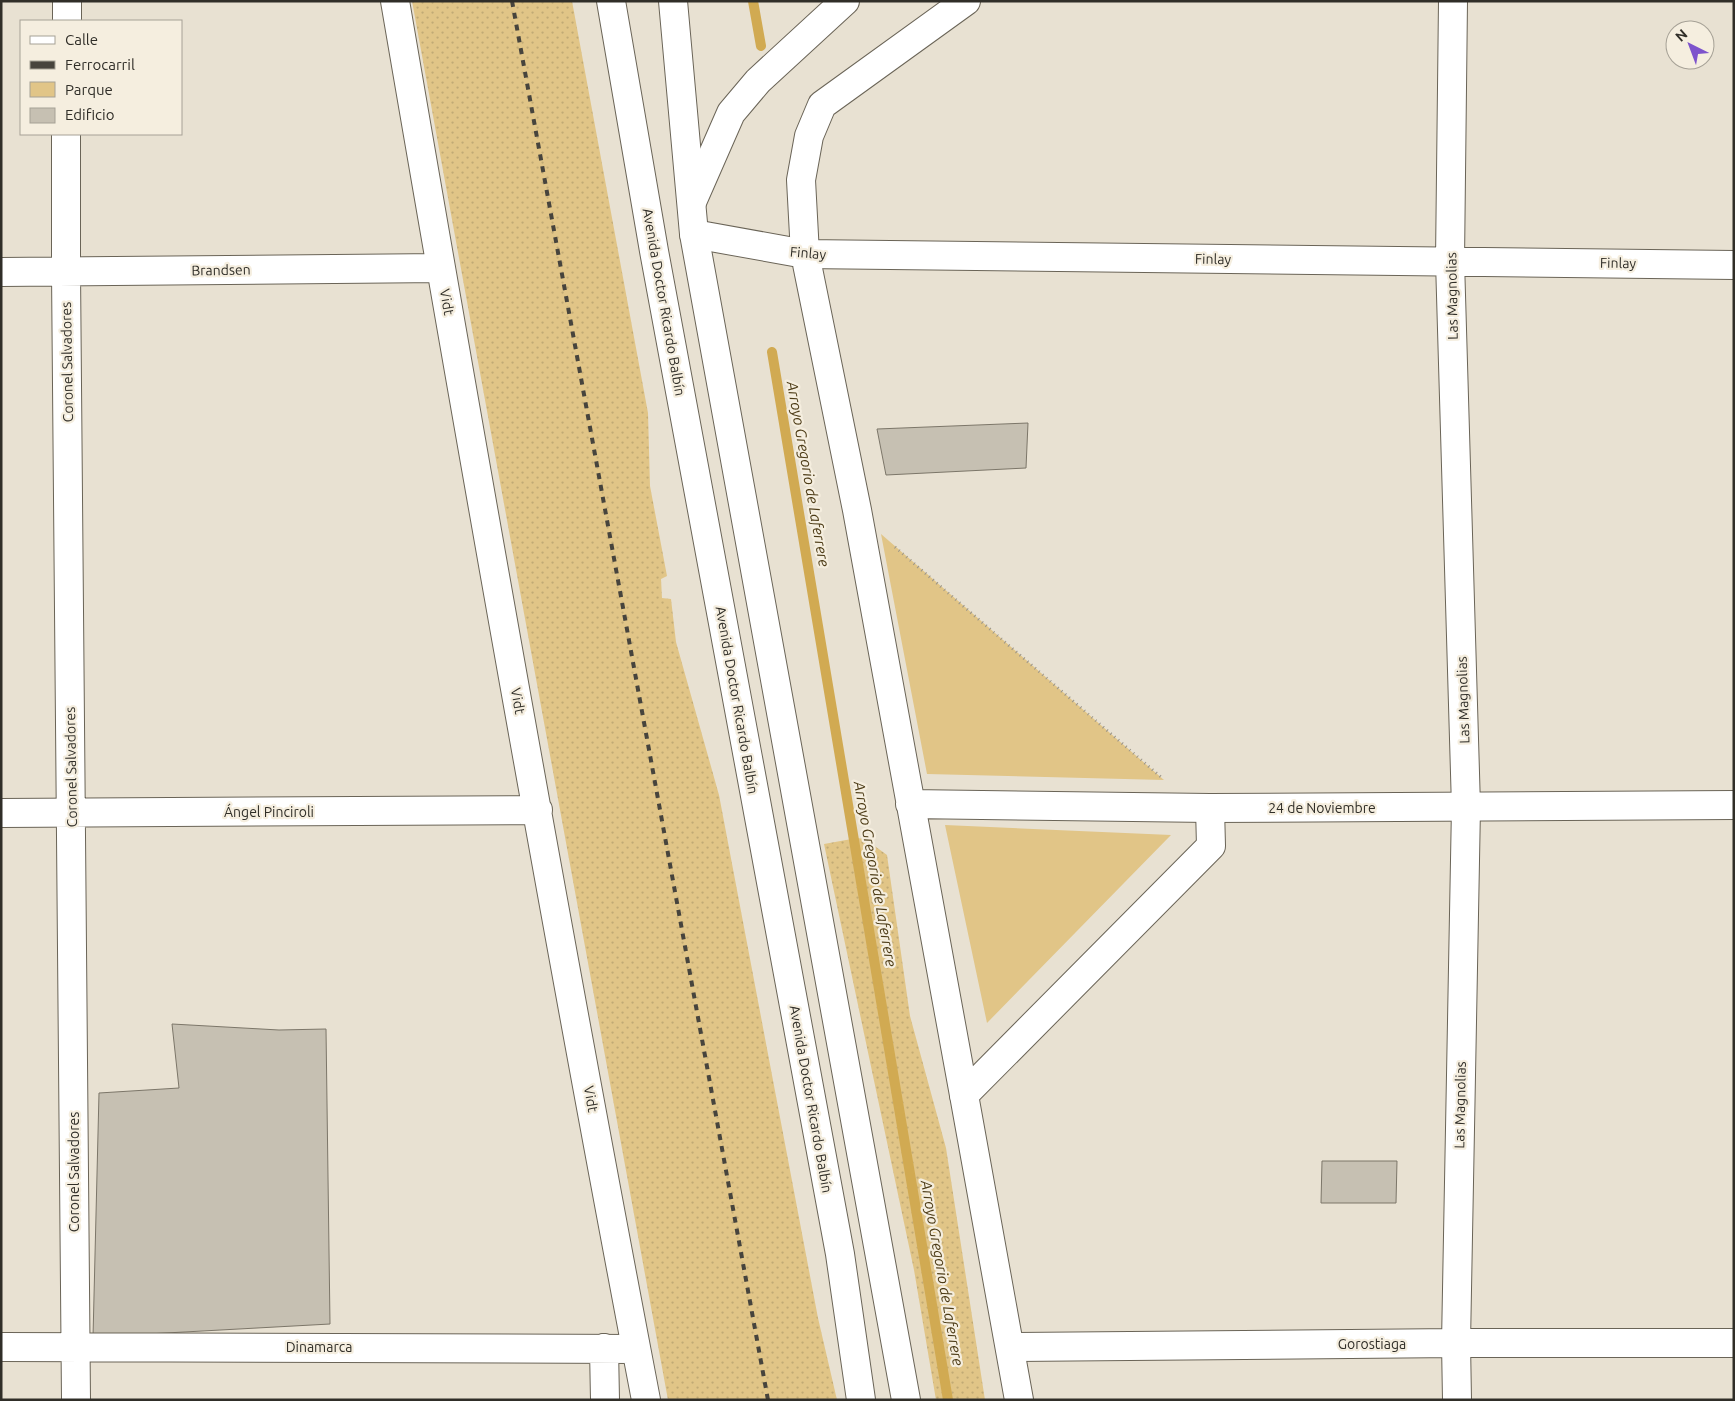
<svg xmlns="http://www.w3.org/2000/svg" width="1735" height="1401" font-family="Ubuntu,sans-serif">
<defs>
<pattern id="grass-dots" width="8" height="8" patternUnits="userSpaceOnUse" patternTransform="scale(1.25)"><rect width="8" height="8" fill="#e1c587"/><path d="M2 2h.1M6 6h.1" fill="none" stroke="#c1aa75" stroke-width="1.8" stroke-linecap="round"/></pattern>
</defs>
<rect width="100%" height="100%" fill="#e8e1d2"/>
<path fill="url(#grass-dots)" d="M412,1H572L648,413L650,486L667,576L661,579L662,598L671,599L676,642L719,795L818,1318L837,1400H668Z
M857,838L865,839L887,855L910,1016L946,1148L985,1400H936L914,1270L824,844Z"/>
<path fill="#e1c587" d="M881,534L1164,780L927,774Z
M945,825L1171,835L987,1023Z"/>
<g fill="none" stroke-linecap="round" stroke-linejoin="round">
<path stroke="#d1aa52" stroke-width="10" d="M753,1L761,46
M772,352L948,1400"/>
</g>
<path fill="#c6c0b2" stroke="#7c7669" d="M1028,423L1026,468L886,475L877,429Z
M172,1024L279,1030L326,1029L330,1324L93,1337L99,1093L179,1088Z
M1322,1161H1397L1396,1203H1321Z"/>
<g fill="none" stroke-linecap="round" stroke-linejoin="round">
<g stroke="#6a6457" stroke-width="30">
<path id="street" d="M395,1C475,468 557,935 646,1400
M966,1L822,105L809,136L801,180L805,254L1734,265
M1453,1L1450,261L1466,807L1456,1343L1457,1400
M67,21V1
M66,134V272L76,1400
M1,272L441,268
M1,813L538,810
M964,1095L1211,846L1210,808
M1,1347L636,1349
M1010,1347L1456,1343H1734
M604,1348L605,1400"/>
</g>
<g stroke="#6a6457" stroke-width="30">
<path id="secondary" d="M694,234L805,254L857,510L964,1095L1019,1400
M910,804L1210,808L1734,805"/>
</g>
<g stroke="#6a6457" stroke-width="30">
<path id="primary" d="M611,1L654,251L840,1254L861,1400
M673,1L694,234L906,1400"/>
</g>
<g stroke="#6a6457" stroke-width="30">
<path id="highway" d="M692,202L731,113L758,81L845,1"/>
</g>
<path stroke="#9a958a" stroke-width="3" stroke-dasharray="1 4" stroke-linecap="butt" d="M895,547L1161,777"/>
<use href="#street" stroke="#fff" stroke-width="28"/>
<use href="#secondary" stroke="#fff" stroke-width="28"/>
<use href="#primary" stroke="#fff" stroke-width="28"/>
<use href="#highway" stroke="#fff" stroke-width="28"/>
<path stroke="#47443d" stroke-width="4" stroke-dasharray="6 6" stroke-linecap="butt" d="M512,1L768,1400"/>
</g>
<g text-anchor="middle" stroke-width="4.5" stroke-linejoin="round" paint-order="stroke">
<g font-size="14" fill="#302e28" stroke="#f5eedf">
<text transform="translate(808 253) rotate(5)" y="5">Finlay</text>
<text transform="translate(1213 259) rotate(1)" y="5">Finlay</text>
<text transform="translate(1618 263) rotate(1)" y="5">Finlay</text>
<text transform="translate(221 270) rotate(-1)" y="5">Brandsen</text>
<text transform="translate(1452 296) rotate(-91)" y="5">Las Magnolias</text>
<text transform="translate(447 302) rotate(80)" y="5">Vidt</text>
<text transform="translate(664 302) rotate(80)" y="5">Avenida Doctor Ricardo Balbín</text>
<text transform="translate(67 362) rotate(-91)" y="5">Coronel Salvadores</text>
<text transform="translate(737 700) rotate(80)" y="5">Avenida Doctor Ricardo Balbín</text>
<text transform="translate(1463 700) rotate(-92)" y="5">Las Magnolias</text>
<text transform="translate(518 701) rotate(80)" y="5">Vidt</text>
<text transform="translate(71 767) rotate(-91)" y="5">Coronel Salvadores</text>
<text x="1322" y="813">24 de Noviembre</text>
<text x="269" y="817">Ángel Pinciroli</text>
<text transform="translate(591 1099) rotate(80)" y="5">Vidt</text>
<text transform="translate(811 1099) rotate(80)" y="5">Avenida Doctor Ricardo Balbín</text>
<text transform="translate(1460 1105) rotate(-89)" y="5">Las Magnolias</text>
<text transform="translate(74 1172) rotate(-90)" y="5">Coronel Salvadores</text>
<text x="1372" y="1349">Gorostiaga</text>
<text x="319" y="1352">Dinamarca</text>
</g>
<g font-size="15" font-style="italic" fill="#4d3c17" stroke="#f5eedf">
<text transform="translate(808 474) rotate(80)" y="5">Arroyo Gregorio de Laferrere</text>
<text transform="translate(875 874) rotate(80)" y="5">Arroyo Gregorio de Laferrere</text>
<text transform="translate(942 1273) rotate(80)" y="5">Arroyo Gregorio de Laferrere</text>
</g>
</g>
<rect width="1735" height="1401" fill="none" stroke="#302e28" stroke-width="5"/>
<rect x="20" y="20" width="162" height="115" fill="#f5eedf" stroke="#a6a196"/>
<rect x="30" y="36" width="25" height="8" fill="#ffffff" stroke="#a6a196"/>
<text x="65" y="45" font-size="15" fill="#302e28">Calle</text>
<rect x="30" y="61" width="25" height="8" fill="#47443d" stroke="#a6a196"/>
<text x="65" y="70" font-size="15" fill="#302e28">Ferrocarril</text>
<rect x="30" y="82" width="25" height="15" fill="#e1c587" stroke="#a6a196"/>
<text x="65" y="95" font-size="15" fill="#302e28">Parque</text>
<rect x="30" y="108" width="25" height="15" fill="#c6c0b2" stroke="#a6a196"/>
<text x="65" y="120" font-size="15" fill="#302e28">Edificio</text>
<g transform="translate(1690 45) rotate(318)"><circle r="24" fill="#f5eedf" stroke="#a6a196"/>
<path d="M0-4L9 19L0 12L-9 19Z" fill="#7d53cc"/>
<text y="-8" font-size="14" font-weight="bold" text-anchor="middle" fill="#302e28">N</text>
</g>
</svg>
